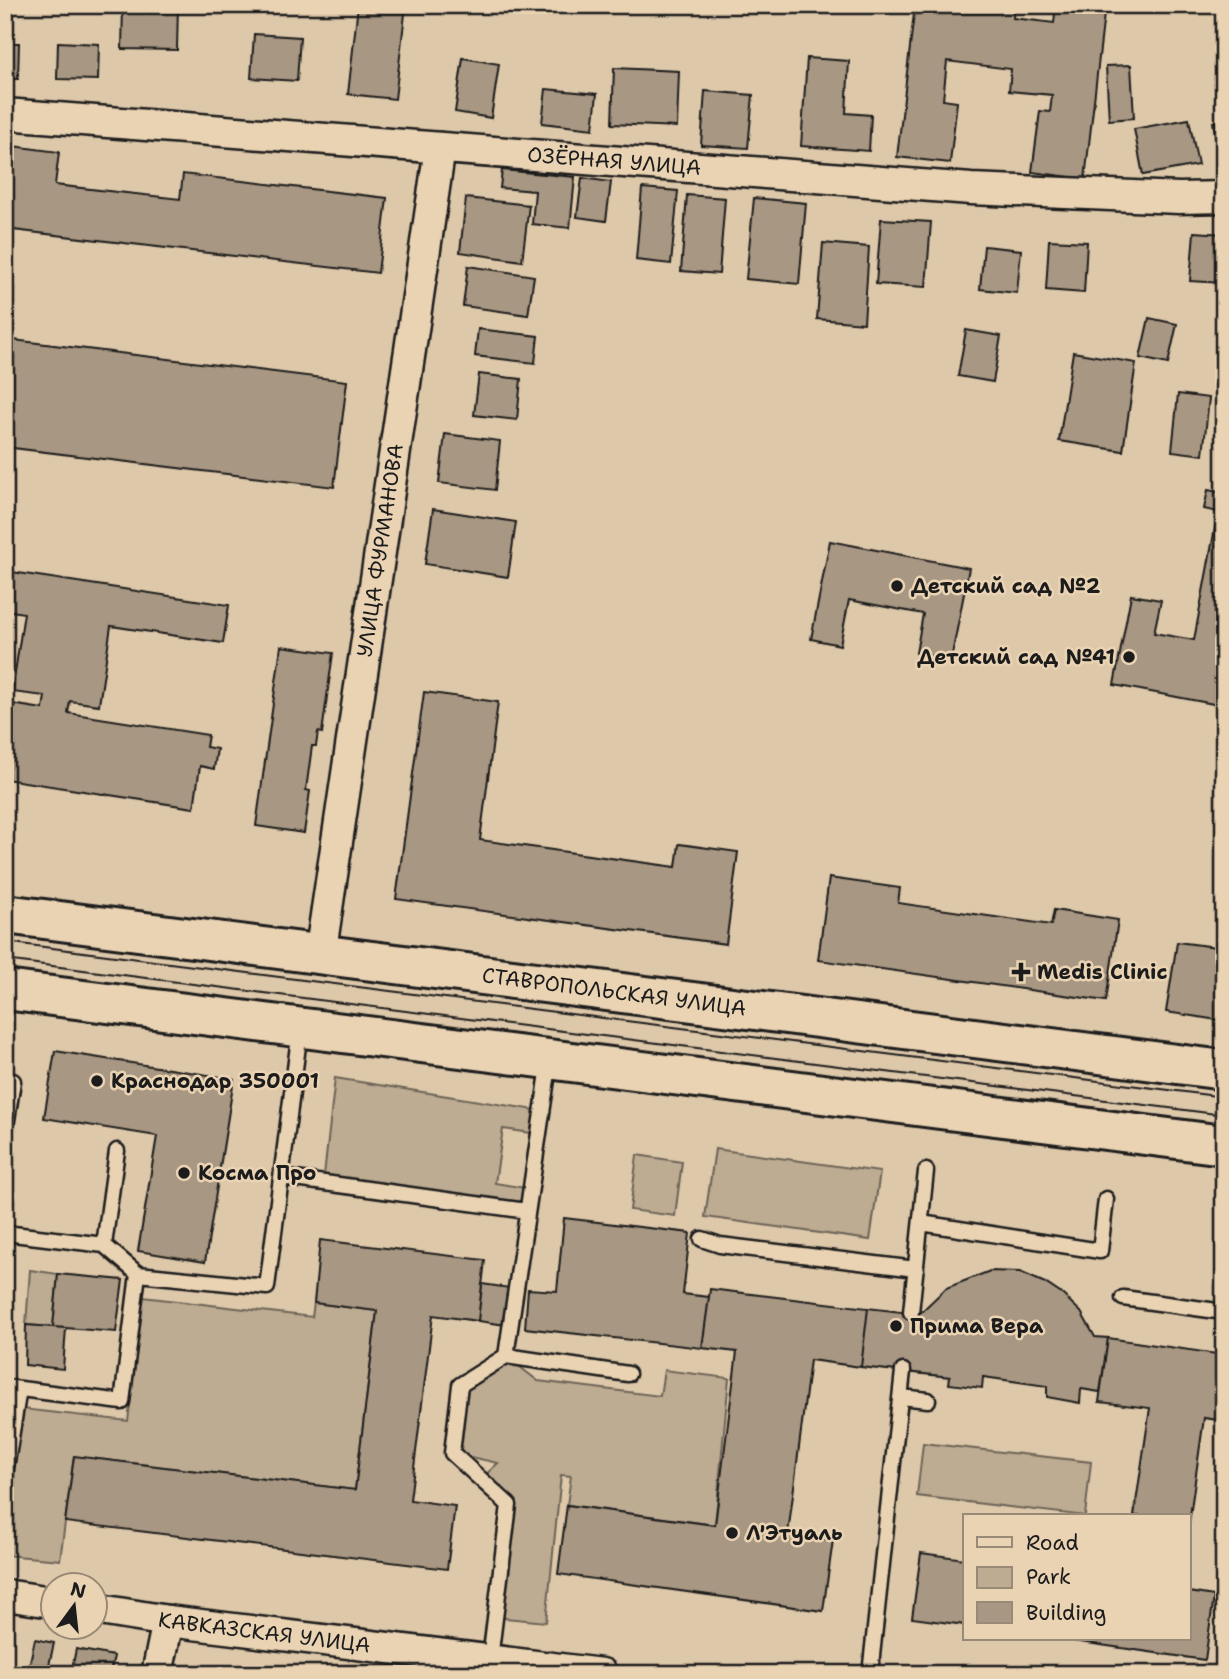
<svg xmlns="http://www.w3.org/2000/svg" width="1229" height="1679" font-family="'Shantell Sans',sans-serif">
<rect width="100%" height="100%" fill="#dec8aa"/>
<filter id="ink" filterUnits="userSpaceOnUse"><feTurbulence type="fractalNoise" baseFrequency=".0143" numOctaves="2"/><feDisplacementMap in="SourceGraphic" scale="14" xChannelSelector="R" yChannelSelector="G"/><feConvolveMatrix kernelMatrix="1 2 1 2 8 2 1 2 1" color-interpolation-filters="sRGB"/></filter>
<g filter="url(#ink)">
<path fill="#bdab92" stroke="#6c6457" stroke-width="2" d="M335,1078L542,1111L539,1134L503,1129L495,1183L531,1189L527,1211L323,1184Z
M715,1149L880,1172L870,1240L705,1217Z
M637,1155L682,1162L675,1216L630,1210Z
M30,1270L58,1274L53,1327L26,1325Z
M143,1297L312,1317L314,1303L377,1311L355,1490L74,1456L60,1560L5,1555V1407L128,1421Z
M506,1356L538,1381L660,1396L664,1370L729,1378L715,1525L567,1505L571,1476L561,1475L546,1622L494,1617L509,1505L481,1479L498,1463L452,1453L460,1385Z
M923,1443L1091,1462L1085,1516L917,1496Z"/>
<path fill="#a89782" stroke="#1c1c1c" stroke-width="2" d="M123,5H178L177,50L122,49Z
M358,5H406L395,99L348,94Z
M915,5H1014L1013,18L1054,23L1056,5H1105L1085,179L1032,172L1040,111L1050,112L1052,95L1009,91L1011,69L947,61L943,100L957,102L950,163L897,157Z
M254,34L300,37L297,81L251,78Z
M58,42L99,44L98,80L57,79Z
M5,43H19L18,79H5Z
M463,58L499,64L491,118L455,112Z
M807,58L849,61L846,113L871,115L869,151L801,146Z
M1131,65L1134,118L1109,120L1106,66Z
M614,68L679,71L677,127L612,124Z
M546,89L597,94L593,129L542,123Z
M705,91L753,95L748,148L701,145Z
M1189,119L1198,165L1143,175L1134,129Z
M1224,120V162L1220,163L1213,122Z
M5,145L59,152L55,185L180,199L183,174L387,198L378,273L5,229Z
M502,170L575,177L570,228L532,224L535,191L500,188Z
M582,178L611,182L606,221L577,217Z
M642,188L678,191L671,264L636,260Z
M687,195L725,198L719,274L681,271Z
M466,198L529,205L522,261L460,252Z
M754,198L806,203L799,284L746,279Z
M881,219L931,222L926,287L876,284Z
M1194,232L1224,234V283L1190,281Z
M1049,240L1087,242L1084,293L1046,290Z
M823,243L869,247L864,323L817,319Z
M984,246L1021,250L1017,293L980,289Z
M468,266L534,276L528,315L463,306Z
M1149,318L1177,324L1168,364L1140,358Z
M478,329L538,336L535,363L475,356Z
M966,330L1001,336L993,382L958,376Z
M5,339L347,381L334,487L5,447Z
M1073,352L1136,363L1123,451L1059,441Z
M479,374L521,379L517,420L474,415Z
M1178,394L1209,398L1203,455L1172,451Z
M445,434L500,441L495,490L439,483Z
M1208,490L1224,493V706L1114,685L1131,595L1161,600L1154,633L1194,640L1218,512L1204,509Z
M433,509L516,522L508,577L425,564Z
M830,541L969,568L951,660L916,653L923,614L849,600L840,645L811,639Z
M5,571L229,605L223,643L111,626L99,705L70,701L68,713L208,735L206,747L217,749L214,769L200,766L194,808L5,779V703L43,709L45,696L12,692L24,613L5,610Z
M281,646L333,653L322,733L318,732L316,746H312L306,790L310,791L304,833L256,826Z
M424,692L498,702L480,840L676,867L679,844L738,852L726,944L396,899Z
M829,878L900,888L898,903L1051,925L1054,910L1118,920L1106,1001L818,960Z
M1177,942L1224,948V1021L1166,1012Z
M55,1051L234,1079L205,1262L138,1251L157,1136L44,1118Z
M564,1218L690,1233L683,1294L709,1297L702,1348L525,1328L528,1289L557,1291Z
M320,1240L485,1260L478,1321L433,1315L410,1500L455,1506L447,1569L65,1522L74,1456L355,1490L377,1311L314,1303Z
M990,1271L1020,1272L1045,1283L1063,1295L1081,1312L1095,1337L1108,1338L1100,1392L1081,1389L1080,1403L1047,1397V1386L983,1377L982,1388L949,1384L950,1377L861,1367L868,1308L919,1314L946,1288Z
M58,1274L123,1280L116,1332L53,1327Z
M482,1284L510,1288L506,1325L478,1321Z
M710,1289L868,1308L861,1367L810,1360L788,1534L833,1540L823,1611L558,1574L567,1505L715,1525L737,1352L702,1348Z
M26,1325L66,1328L63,1369L25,1365Z
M1108,1338L1224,1355V1421L1204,1418L1189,1523V1516H1134L1150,1408L1099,1402Z
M921,1553L965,1559V1625L912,1618Z
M1189,1592L1214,1596L1205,1660L1059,1639H1189Z
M35,1639L54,1643L47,1674L28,1671Z
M76,1649L114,1656L110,1674H71Z"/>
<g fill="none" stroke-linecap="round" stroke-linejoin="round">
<g stroke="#1c1c1c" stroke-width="19">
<path id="service" d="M5,1080L13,1081L5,1133
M117,1151L104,1245L138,1274
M281,1177L527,1211
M921,1223L1100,1251L1106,1199
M5,1233L104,1245
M702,1239L720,1245L916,1269
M1123,1298L1224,1312
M911,1312L926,1171
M506,1356L550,1059
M5,1387L122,1402L138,1274L267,1287L300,1030
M901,1397L928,1400
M5,1474L19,1389
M490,1659L509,1505L452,1453L460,1385L506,1356L628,1374
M870,1674L903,1371"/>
</g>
<g stroke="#1c1c1c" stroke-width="35">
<g id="minor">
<path id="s1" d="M5,114L971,189L1179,198L1224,197"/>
<path id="s2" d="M320,956L440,148"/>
<path d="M5,1595L52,1602"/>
<path id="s3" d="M94,1609L168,1621L602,1674"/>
<path d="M157,1674L168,1621"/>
</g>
</g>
<g stroke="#1c1c1c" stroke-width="44">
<g id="primary">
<path id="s4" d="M5,914L1224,1070"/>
<path d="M5,990L1224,1145"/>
</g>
</g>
<use href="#service" stroke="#ead3b3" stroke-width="14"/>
<use href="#minor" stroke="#ead3b3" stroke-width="30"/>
<use href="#primary" stroke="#ead3b3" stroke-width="38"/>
<path stroke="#1c1c1c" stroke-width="2" d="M5,942L1224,1097
M5,960L1224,1115"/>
</g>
</g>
<g fill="#1c1c1c" stroke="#ead3b3" stroke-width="2.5">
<circle cx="897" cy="586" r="7"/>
<circle cx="1129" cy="657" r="7"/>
<path d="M1017.5 961.5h7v7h7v7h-7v7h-7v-7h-7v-7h7z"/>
<circle cx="97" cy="1081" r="7"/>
<circle cx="184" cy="1173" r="7"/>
<circle cx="896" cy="1326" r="7"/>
<circle cx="732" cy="1533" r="7"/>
</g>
<g text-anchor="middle" stroke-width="5" stroke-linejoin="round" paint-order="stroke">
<g font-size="21" fill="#1c1c1c" stroke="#ead3b3">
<text dy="7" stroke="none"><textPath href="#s1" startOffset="611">ОЗЁРНАЯ УЛИЦА</textPath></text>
<text dy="7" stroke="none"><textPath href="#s2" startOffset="410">УЛИЦА ФУРМАНОВА</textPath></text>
<text dy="7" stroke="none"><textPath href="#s4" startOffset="614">СТАВРОПОЛЬСКАЯ УЛИЦА</textPath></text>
<text dy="7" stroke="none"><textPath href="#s3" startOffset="172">КАВКАЗСКАЯ УЛИЦА</textPath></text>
</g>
<g font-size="21" font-weight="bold" fill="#1c1c1c" stroke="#ead3b3" text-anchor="start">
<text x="911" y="593">Детский сад №2</text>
<text x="1115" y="664" text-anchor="end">Детский сад №41</text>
<text x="1037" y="979">Medis Clinic</text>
<text x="111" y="1088">Краснодар 350001</text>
<text x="198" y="1180">Косма Про</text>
<text x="910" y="1333">Прима Вера</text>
<text x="746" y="1540">Л'Этуаль</text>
</g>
</g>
<rect width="1229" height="1679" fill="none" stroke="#ead3b3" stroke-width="28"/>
<rect x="14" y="14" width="1201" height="1651" fill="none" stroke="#1c1c1c" stroke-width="2.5" filter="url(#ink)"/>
<rect x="963" y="1514" width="228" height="126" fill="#ead3b3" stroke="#988a77" stroke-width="2"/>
<rect x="977" y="1537" width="35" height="10" fill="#ead3b3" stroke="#988a77" stroke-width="2"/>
<text x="1026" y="1550" font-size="21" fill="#1c1c1c">Road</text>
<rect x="977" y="1567" width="35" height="21" fill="#bdab92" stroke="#988a77" stroke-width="2"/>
<text x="1026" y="1584" font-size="21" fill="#1c1c1c">Park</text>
<rect x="977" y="1602" width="35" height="21" fill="#a89782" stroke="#988a77" stroke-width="2"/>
<text x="1026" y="1620" font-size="21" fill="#1c1c1c">Building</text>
<g transform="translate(74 1606) rotate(15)"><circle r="33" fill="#ead3b3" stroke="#988a77" stroke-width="2"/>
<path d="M0-5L12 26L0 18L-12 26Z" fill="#1c1c1c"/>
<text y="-10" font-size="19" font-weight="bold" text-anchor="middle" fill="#1c1c1c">N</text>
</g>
</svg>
